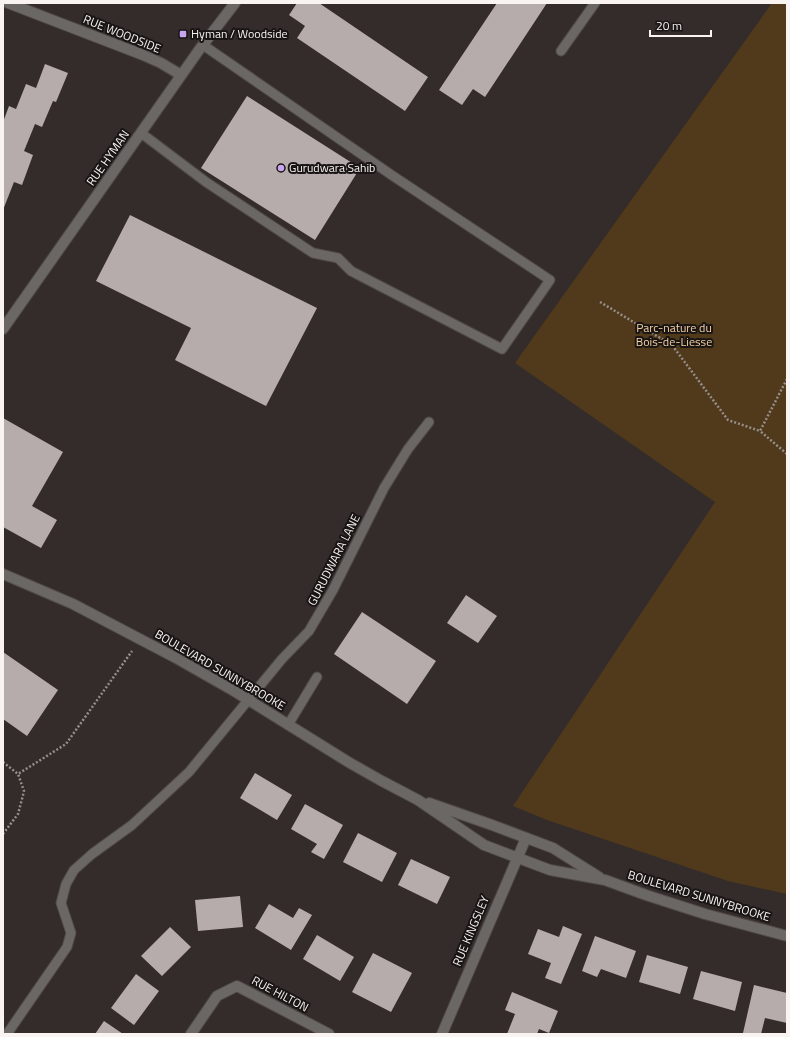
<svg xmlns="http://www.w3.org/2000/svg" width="790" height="1037" font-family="'Titillium Web',sans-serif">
<rect width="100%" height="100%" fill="#342c2a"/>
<path fill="#513a1b" d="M772,3H787V894L728,881L547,820L513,806L715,502L515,363Z"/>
<path fill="#b7acac" d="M297,3H319L428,77L405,111L297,38L305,26L289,15Z
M497,3H547L485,97L473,89L462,105L439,90Z
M45,64L68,73L56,102L53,101L42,127L35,124L24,151L33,155L22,185L14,182L3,210V149L4,146H3V122L9,106L16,109L26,84L36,88Z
M247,96L360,168L315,240L201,168Z
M130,215L317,308L266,406L175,360L191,328L96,281Z
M3,418L63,452L32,506L57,520L41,548L3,527Z
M466,595L497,616L478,643L447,623Z
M362,612L436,661L407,704L334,654Z
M3,652L58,690L27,736L3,719Z
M255,773L292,795L277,820L240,798Z
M305,804L343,825L324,859L311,852L317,844L291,829Z
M358,833L397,853L382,882L343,862Z
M411,859L450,877L437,904L398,885Z
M240,896L243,927L198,931L195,900Z
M269,904L293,918L299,908L312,915L291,950L255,928Z
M563,926L582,934L561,984L545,978L551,963L528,954L538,929L559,937Z
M170,927L191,947L162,976L141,956Z
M317,935L354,957L340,981L303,959Z
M595,936L636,951L626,978L601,969L597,977L582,971Z
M373,953L412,973L391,1012L352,992Z
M647,955L688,967L680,994L639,982Z
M701,971L742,982L735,1011L693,999Z
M136,974L159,991L134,1025L111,1008Z
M754,985L787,993V1023L765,1018L761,1034H749L743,1033Z
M512,992L558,1011L549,1033L539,1029L537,1034H507L515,1014L505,1010Z
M104,1021L123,1034H95Z"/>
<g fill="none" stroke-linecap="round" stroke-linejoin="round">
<g stroke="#504846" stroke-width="11">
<path id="service" d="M561,51L595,3
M141,133L206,182L313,253L338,258L351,271L502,349L550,280L393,176L203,45
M288,725L317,677
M7,1034L67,947L71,933L61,903L66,884L74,870L92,854L132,825L189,772L282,659L309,631L333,590L384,488L408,449L429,422"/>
</g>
<g stroke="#504846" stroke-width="12">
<path id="minor" d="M8,3L143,55L161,63L181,75
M3,329L199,50L235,3
M191,1034L217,996L237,986L329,1034
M442,1034L526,838"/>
</g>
<g stroke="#504846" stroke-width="12">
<path id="tertiary" d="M3,574L73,604L176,658L234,691L350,763L380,780L418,800L484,845L550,870L605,880L646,895L705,914L787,936
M429,803L492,825L553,848L599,877"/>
</g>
<path stroke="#958e8c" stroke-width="2.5" stroke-dasharray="2 2" stroke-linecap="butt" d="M600,302L672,345L728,420L760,431
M787,379L760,431L787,454
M3,762L18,774
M3,834L18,814L22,799L24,791L18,774L66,744L132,651"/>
<use href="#service" stroke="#6a6764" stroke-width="9"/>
<use href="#minor" stroke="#6a6764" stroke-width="10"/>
<use href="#tertiary" stroke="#6a6764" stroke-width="10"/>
</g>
<g fill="#c7a6ef" stroke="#191514" stroke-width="1.5">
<rect x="179" y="30" width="8" height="8" rx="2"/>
<circle cx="281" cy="168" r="4"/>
</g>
<g text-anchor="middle" stroke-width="4" stroke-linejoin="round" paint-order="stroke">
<g font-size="12" fill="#f9f4f2" stroke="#191514">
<text transform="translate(122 34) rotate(22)" y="4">RUE WOODSIDE</text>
<text transform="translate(108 158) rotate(-55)" y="4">RUE HYMAN</text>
<text transform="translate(334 560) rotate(-63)" y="4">GURUDWARA LANE</text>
<text transform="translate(220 670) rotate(30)" y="4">BOULEVARD SUNNYBROOKE</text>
<text transform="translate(699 896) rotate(17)" y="4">BOULEVARD SUNNYBROOKE</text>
<text transform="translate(471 931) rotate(-67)" y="4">RUE KINGSLEY</text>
<text transform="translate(280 994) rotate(28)" y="4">RUE HILTON</text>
</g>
<g font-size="12" fill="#f9f4f2" stroke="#191514" text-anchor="start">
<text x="191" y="38">Hyman / Woodside</text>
<text x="289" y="172">Gurudwara Sahib</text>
</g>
<g font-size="12" fill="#f6d1a4" stroke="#191514">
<text x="674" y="332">Parc-nature du<tspan x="674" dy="14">Bois-de-Liesse</tspan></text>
</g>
</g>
<rect width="790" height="1037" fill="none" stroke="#f9f4f2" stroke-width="8"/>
<path d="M650 30v6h61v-6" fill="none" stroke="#f9f4f2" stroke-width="2"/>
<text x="656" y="30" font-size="12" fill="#f9f4f2" stroke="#191514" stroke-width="3" paint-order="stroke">20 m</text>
</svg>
